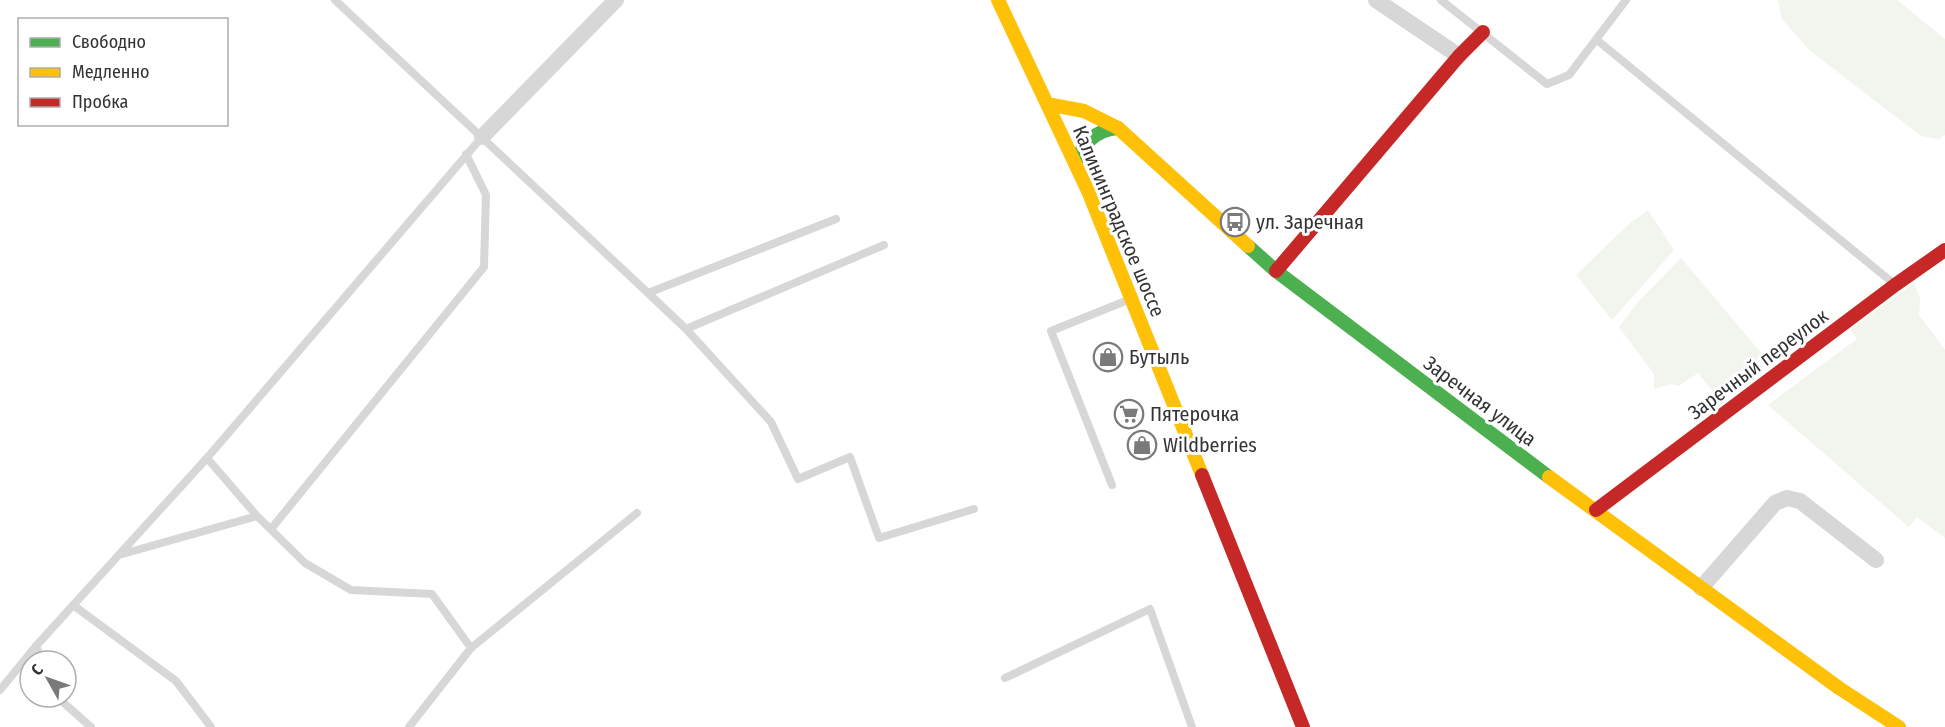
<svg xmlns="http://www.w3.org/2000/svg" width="1945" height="727" font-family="'Fira Sans Condensed',sans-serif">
<rect width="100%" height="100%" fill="#fff"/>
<path fill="#f1f5ed" d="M1778,0H1897L1945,39V135L1939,139L1921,136L1809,50L1782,19Z
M1648,210L1674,250L1612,320L1576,275L1629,224Z
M1681,258L1763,355L1715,394L1698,373L1679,386L1671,384L1654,389V374L1619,327L1639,301Z
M1914,283L1920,298L1919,315L1945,350V538L1917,517L1909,527L1768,405L1857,339L1851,329Z"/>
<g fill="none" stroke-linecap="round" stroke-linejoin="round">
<path stroke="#d7d7d7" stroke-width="8" d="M335,0L648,293L836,219
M1441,0L1547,84L1569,75L1626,0
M1597,40L1893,283
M648,293L686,329L771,422L798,479L850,457L879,538L974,509
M686,329L884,245
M207,458L257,516L305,563L351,590L432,594L471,648L637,513
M1112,485L1051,331L1128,300
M271,529L484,267L486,195L466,154
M119,555L257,516
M73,605L176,681L211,727
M36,646L42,661
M1005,678L1150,609L1192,727
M0,690L36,646L207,458L482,137
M57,697L91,727
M409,727L471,648"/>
<path stroke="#d7d7d7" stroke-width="16" d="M1376,0L1459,56
M482,137L616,0
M1701,588L1775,503L1787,498L1800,501L1876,560"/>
<path stroke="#4caf50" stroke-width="14" d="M1075,163C1084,143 1095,130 1118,128
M1248,246L1276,271L1549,477"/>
<path stroke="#ffc107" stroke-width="14" d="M998,0L1088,191L1202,475
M1047,104L1084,111L1118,128L1248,246
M1549,477L1839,688L1899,727"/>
<path stroke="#c62828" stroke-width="14" d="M1276,271L1459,56L1483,32
M1202,475L1303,727
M1596,510L1895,285L1945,250"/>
</g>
<defs>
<g id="bus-ring" transform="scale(1.5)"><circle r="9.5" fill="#fff" stroke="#7a7a7a" stroke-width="1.5"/><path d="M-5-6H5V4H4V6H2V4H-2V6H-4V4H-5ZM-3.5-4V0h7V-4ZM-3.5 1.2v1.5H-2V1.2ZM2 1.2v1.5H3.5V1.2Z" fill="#7a7a7a"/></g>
<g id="shop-ring" transform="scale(1.5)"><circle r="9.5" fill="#fff" stroke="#7a7a7a" stroke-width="1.5"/><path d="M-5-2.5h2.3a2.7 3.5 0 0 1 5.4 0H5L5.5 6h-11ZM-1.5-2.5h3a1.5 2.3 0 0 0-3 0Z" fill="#7a7a7a"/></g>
<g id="supermarket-ring" transform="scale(1.5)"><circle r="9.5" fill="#fff" stroke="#7a7a7a" stroke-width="1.5"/><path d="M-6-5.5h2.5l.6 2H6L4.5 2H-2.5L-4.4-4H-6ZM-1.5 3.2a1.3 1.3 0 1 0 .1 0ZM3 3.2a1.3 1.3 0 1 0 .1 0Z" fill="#7a7a7a"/></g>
</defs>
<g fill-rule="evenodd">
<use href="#bus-ring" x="1235" y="222"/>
<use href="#shop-ring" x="1108" y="357"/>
<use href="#supermarket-ring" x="1129" y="414"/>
<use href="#shop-ring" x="1142" y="445"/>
</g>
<g text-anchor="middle" stroke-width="6" stroke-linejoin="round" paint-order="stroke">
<g font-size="20" fill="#333" stroke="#fff">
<text transform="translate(1119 221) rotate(67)" y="7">Калининградское шоссе</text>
<text transform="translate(1758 364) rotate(-37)" y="7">Заречный переулок</text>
<text transform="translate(1480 401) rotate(37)" y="7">Заречная улица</text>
</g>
<g font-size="20" fill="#333" stroke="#fff" text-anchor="start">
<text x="1256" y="229">ул. Заречная</text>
<text x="1129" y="364">Бутыль</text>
<text x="1150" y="421">Пятерочка</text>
<text x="1163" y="452">Wildberries</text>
</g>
</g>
<rect x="18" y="18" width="210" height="108" fill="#ffffff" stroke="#adadad" stroke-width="1.5"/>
<rect x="30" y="38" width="30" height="9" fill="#4caf50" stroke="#adadad" stroke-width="1.5"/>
<text x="72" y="48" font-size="18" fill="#333333">Свободно</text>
<rect x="30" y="68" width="30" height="9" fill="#ffc107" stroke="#adadad" stroke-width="1.5"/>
<text x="72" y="78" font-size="18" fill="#333333">Медленно</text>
<rect x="30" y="98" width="30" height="9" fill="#c62828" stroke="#adadad" stroke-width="1.5"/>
<text x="72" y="108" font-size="18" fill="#333333">Пробка</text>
<g transform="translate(48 679) rotate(310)"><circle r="28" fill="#ffffff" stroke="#adadad" stroke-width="1.5"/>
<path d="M0-4.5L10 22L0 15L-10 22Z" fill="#7a7a7a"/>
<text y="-9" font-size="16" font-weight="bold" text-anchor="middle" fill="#333333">С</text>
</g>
</svg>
